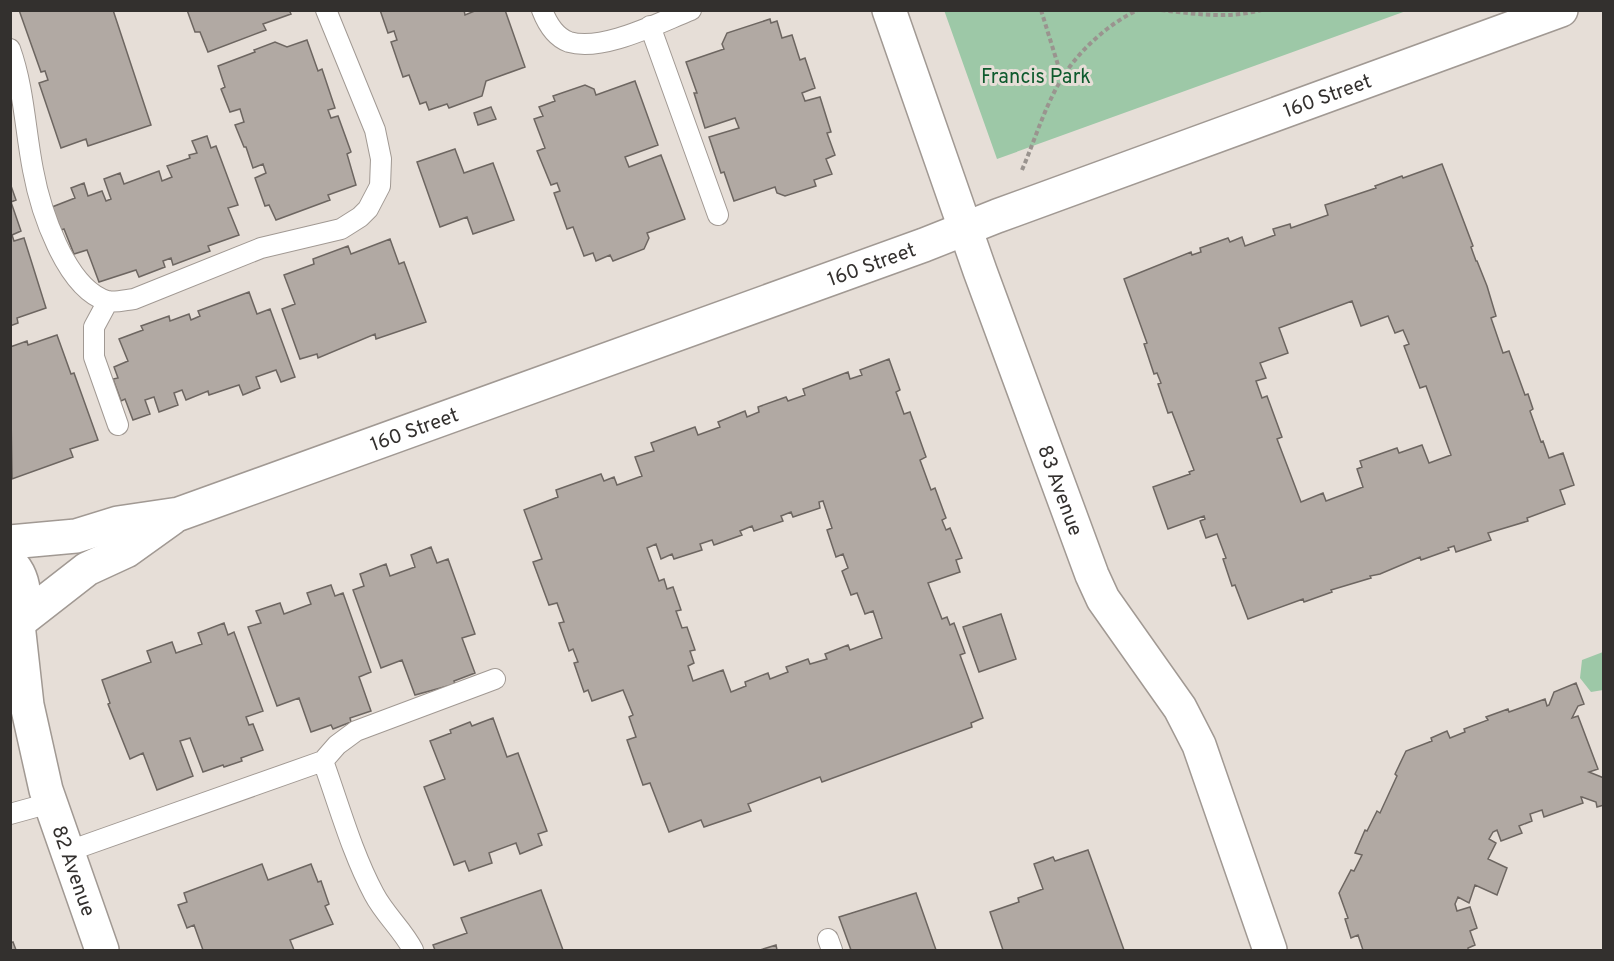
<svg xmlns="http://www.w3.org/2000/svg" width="1614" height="961" font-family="Overpass,sans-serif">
<rect width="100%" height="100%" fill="#e6ded7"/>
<path fill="#9dc8a7" d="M944,10H1406V11L997,159Z
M1603,652V690L1591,692L1580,678L1582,660Z"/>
<path fill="#b1a9a3" stroke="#6d6661" stroke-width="1.5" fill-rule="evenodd" d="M19,10H113L151,125L88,146L86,139L61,148L39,83L48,80L45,71L41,72Z
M187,10H289L291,14L263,24L266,30L208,52L200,32H195Z
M380,10H464L465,15L477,10H505L525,67L486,81L482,96L449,108L447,104L429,110L426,102L420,104L409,75L403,77L391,42L397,40L394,31L388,33Z
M770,19L771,23L777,21L782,38L792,35L800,60L805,58L815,88L802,93L805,101L820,97L831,132L827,133L835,155L826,159L832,174L814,180L816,186L785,196L777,193L775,187L734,201L724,172L721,173L709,137L739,128L735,118L705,128L694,93H697L686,62L724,49L722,44L727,33Z
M307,40L318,71L322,69L335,108L328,110L331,118L338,116L351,152L347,154L356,185L328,195L330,200L276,220L269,205L265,206L255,178L266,173L263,164L253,168L246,147H244L235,125L244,122L240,109L230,112L221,89L225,87L218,66L255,52L254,50L275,42L287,47Z
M635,81L658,145L625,157L629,167L661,155L685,219L647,233L649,238L644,249L613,261L610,255L596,261L593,253L584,256L573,227L567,229L554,193L560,191L557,183L551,185L537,151L545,148L534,119L543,116L539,107L555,101L553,96L585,85L594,89L596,95Z
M491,107L496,119L478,125L474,113Z
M207,136L211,148L216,146L238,205L228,208L239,235L208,246L210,251L173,265L171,258L163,261L165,267L139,277L136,270L99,282L87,250L74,254L64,229L61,230L52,207L75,198L71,188L84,183L88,196L102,191L106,201L111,199L104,179L120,173L124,184L159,171L162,181L172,177L167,166L190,158L189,155L197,153L192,141Z
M455,149L464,173L493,163L514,220L473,234L467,217L440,227L417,162Z
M1442,164L1473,246L1471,247L1476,261H1477L1487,286L1496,316L1491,318L1503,353L1509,351L1525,395L1528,394L1533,409L1530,411L1541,442L1543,441L1549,458L1563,453L1574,485L1560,490L1565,504L1527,518L1528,521L1488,533L1491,540L1456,552L1454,546L1448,548L1449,550L1421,560L1420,557L1380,574L1370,576L1371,578L1331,590L1332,592L1304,602L1303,599L1248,619L1235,585L1232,586L1223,559L1226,558L1217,534L1206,538L1200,521L1205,519L1204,516L1168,529L1153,487L1190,474L1189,472L1194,470L1172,412L1168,413L1158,384L1161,383L1157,373L1154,374L1144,344L1147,343L1124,279L1191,252L1192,255L1201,252L1200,248L1228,238L1230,242L1242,237L1245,246L1275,235L1273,229L1290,224L1291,228L1328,215L1325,205L1376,188L1375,186L1402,176L1403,178ZM1352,301L1361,326L1388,316L1395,333L1403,330L1409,344L1404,346L1420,388L1426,386L1451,455L1429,463L1422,445L1399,453L1397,448L1360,461L1362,467L1357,469L1363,487L1326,501L1323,493L1301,502L1277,439L1282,437L1267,396L1262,398L1256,381L1266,378L1260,363L1288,353L1279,328Z
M10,183L16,200L11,202L21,231L12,235L14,241L24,238L46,308L17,318L18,323L10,326Z
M390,239L399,264L404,262L426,322L376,339L375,334L318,358L317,354L300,359L282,309L295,304L284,275L314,264L313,259L348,246L351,254Z
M249,292L257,314L270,309L295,377L281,382L276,370L256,377L260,388L243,395L239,385L209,395L208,391L186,400L182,390L174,393L178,405L159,412L154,397L145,400L150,414L133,420L125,399L121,401L113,379L118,378L114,367L128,361L119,339L143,330L141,326L169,316L170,321L189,314L191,320L200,316L198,311Z
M57,335L71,374L74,373L98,440L70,449L73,457L12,479L10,347L27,341L28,345Z
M889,359L900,390L896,392L904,414L910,412L926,457L920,460L931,490L935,488L946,518L942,520L946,530L950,528L962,558L956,560L960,572L928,583L942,619L947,617L950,625L954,623L965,653L960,655L983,718L971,723L972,727L822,782L820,777L748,804L751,811L704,827L701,820L669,832L650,783L643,785L627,740L636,737L629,717L633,715L623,690L592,701L588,690L584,692L574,663L578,662L573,649L569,651L559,623L564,622L557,603L549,605L533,562L542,559L524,510L558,497L556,490L601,474L604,481L614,477L617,485L642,476L635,457L654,451L651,443L695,427L698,435L720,427L718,422L745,411L747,417L759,412L758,407L786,397L788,401L805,395L803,389L848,372L850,379L862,375L860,370ZM823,501L832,528L827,530L836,557L843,554L848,568L842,571L851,595L857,593L865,614L873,611L882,638L850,650L848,645L825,654L827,659L810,664L808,659L786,667L788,672L770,679L768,673L745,682L746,686L731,692L723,670L693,681L688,666L694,663L690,651L695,650L687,627L682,628L676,611L681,610L673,587L667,589L664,579L659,581L647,548L656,544L661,559L672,554L674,559L702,550L700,544L712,540L714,545L742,535L740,531L752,526L754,531L783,521L781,516L791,512L793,517L820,508L819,502Z
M431,547L437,563L448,559L475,634L462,638L475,673L454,681L455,684L415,695L402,660L381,668L353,590L364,586L360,574L386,564L390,576L415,567L411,555Z
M331,585L335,596L343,593L371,672L359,677L371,711L350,718L351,722L333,729L331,725L311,732L299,698L277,706L248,627L261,623L256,611L280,603L284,614L311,604L307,593Z
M1001,614L1016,659L979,672L963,627Z
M224,623L228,635L234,632L263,711L246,717L249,725L253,724L263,750L241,758L242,761L224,767L223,765L203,772L190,738L180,741L193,776L157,790L143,753L130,759L108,704L110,703L102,680L151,662L147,651L172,642L176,653L202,644L198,633Z
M1576,683L1584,704L1578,706L1572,718L1578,716L1598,769L1589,772L1604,778V805L1597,807L1596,802L1582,797H1581L1583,803L1544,817L1542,810L1530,814L1532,821L1519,826L1522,833L1501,841L1497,830L1493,832L1489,839L1496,843L1488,859L1507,868L1497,895L1475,885L1469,903L1458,897L1455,904L1457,911L1470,907L1477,928L1470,931L1475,945L1468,948V950H1363L1358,935L1351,938L1345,919L1348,918L1339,893L1351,870L1354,871L1362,855L1355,853L1365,830L1367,831L1377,811L1380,813L1397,776L1395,774L1406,751L1432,741L1431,738L1447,731L1450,738L1465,732L1464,729L1488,720L1486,717L1508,709L1509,712L1545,699L1547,706L1549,705L1554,692Z
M493,718L507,757L518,753L547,831L538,834L542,845L520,854L516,843L489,853L492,863L469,871L465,861L454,865L424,787L445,779L430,741L451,733L450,730L470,722L472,726Z
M1088,850L1124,950H1003L990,912L1019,902L1018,898L1043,889L1034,864L1053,857L1055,861Z
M262,864L268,880L311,864L318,882L321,881L329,904L325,906L333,924L290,940L294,950H203L194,925L187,928L178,905L187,902L184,893Z
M541,890L563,950H435L433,945L467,933L461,918Z
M916,893L936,950H851L839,917Z
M13,942L16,950H10V943Z
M776,945L777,950H760Z"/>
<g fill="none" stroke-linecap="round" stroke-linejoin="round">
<g stroke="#a19993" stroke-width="22">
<path id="service" d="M542,10C547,23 555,37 569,42C603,52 658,23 691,10
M650,26L718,215
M10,49C24,88 25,129 33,170C40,208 65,288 107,301C115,303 125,300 134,299L261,248L341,229L360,217L368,209L380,186L381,159L375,130L326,10
M108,301L94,327V357L118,425
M323,761C339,805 352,853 374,894C385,915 403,930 413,950
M10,814L50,803
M66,852L323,761L337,745L356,731L495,679
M828,939L832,950"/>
</g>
<g stroke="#a19993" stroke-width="36">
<g id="minor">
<path id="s1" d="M889,10L980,271L1092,575L1103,599L1180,708L1199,745L1270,950"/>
</g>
</g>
<g stroke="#a19993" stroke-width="36">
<g id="tertiary">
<path id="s2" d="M10,542L76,536L118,523L179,514L924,245L997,216L1561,10"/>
<path d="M10,562C28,581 27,610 13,631"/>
<path d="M19,622L87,569L126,551L172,518"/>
<path id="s3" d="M18,624L27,705L46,790L102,950"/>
</g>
</g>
<path stroke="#9a948f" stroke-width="4" stroke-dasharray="4.5 3" stroke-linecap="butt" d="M1041,10L1058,65V82
M1161,10C1195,14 1228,19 1261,10
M1022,170C1034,142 1043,112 1058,85C1074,55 1107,24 1138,10"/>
<use href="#service" stroke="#fff" stroke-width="20"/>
<use href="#minor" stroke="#fff" stroke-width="33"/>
<use href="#tertiary" stroke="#fff" stroke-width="33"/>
</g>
<g text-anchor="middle" stroke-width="6" stroke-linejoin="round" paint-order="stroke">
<g font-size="20" fill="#0e5a2d" stroke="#e6ded7">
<text x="1036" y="83">Francis Park</text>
</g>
<g font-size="20" fill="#33302e" stroke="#e6ded7">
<text dy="7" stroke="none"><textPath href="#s2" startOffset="1394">160 Street</textPath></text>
<text dy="7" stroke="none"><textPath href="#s2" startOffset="908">160 Street</textPath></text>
<text dy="7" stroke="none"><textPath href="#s2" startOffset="422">160 Street</textPath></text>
<text dy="7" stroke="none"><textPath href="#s1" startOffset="510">83 Avenue</textPath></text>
<text dy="7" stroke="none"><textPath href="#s3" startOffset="254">82 Avenue</textPath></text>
</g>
</g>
<rect width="1614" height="961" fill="none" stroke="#33302e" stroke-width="24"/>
</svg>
